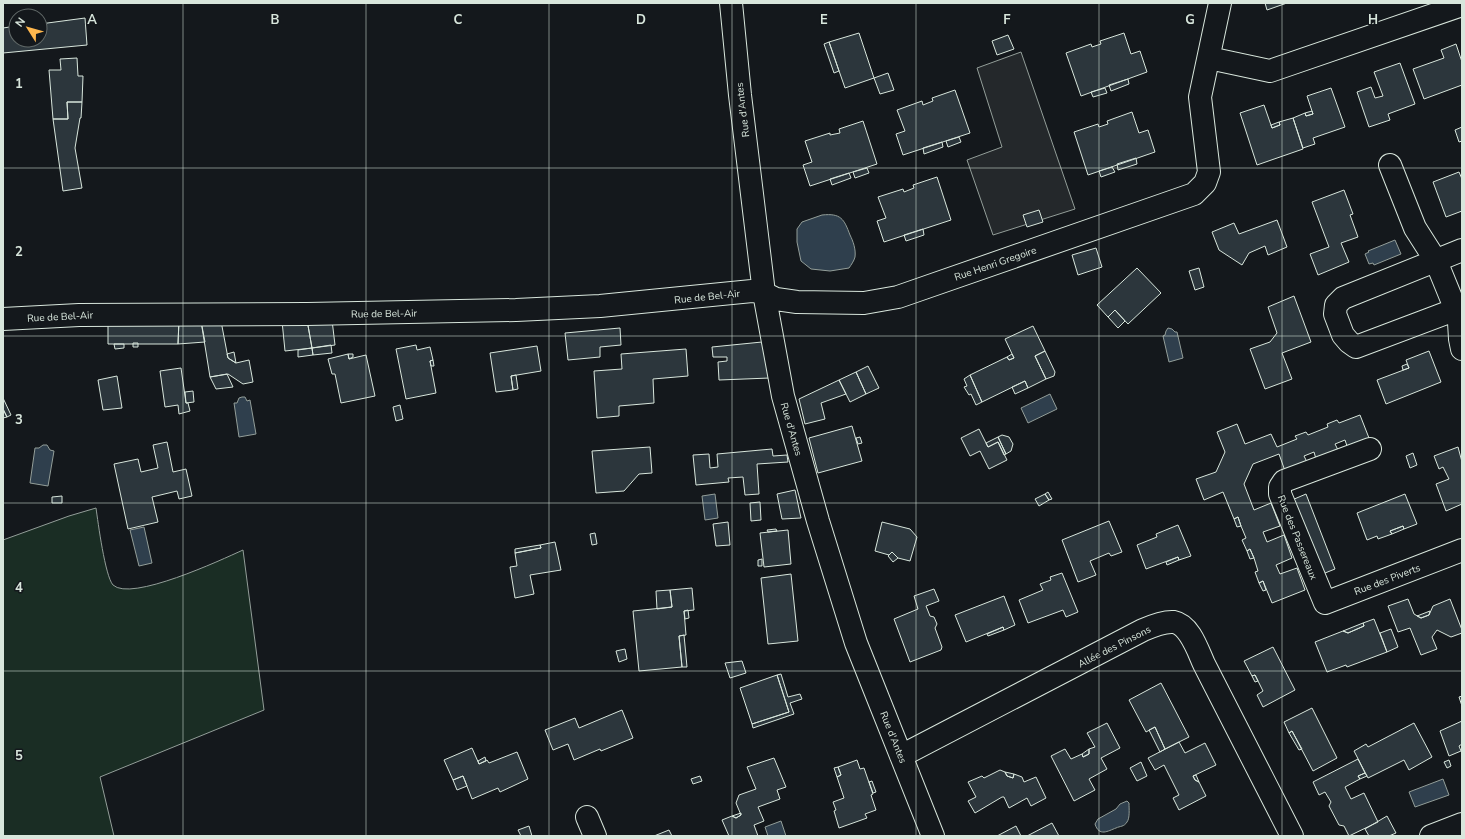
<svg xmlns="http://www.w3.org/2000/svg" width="1465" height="839" font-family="'Nunito Sans',sans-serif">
<rect width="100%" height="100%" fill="#14181c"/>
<path fill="#1a2d24" stroke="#939e99" d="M96,508C98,522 105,576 113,585C131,602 221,560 243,550L264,710L100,777L114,836H3V540L69,516Z"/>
<path fill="#24282b" stroke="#939e99" d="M1021,52L1075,209L993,235L967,160L1002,147L977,68Z"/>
<path fill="#2f3f4d" stroke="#939e99" d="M822,215C841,213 844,219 850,235C853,241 856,249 855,257C854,261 851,265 849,268L830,271L811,269L801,261L797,242V229L802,222Z
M1395,240L1401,254L1374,265L1373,263L1369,264L1365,254L1369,252L1368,251Z
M1168,328L1172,329L1175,332H1177L1183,358L1169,362L1163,336L1165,335L1166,331Z
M1050,394L1057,409L1028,423L1021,408Z
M242,397H245L247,401L250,400L256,434L239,437L234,403H237L239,398Z
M43,445H47L50,450L54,451L48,486L30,483L35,448H39Z
M715,494L718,518L705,520L702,496Z
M144,527L152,563L139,566L130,530Z
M1443,779L1449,795L1415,807L1409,792Z
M1127,801L1129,803C1129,809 1130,818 1127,822C1124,827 1120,826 1116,828C1108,831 1099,837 1095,824L1098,819L1116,809L1120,804Z
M781,821L786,836H768L765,827Z"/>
<path fill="#2c363c" stroke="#d8e6dc" d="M1265,3H1287L1267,10Z
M85,18L87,45L3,53V28L16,26V40H40V24Z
M859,33L874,78L845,88L829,42Z
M1124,33L1131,54L1140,51L1147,72L1081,96L1066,53L1091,44L1092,47L1101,44L1100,41Z
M1008,35L1014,49L997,55L992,41Z
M829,42L839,71L834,73L824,44Z
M1456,44L1462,62V85L1424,99L1413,69L1444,58L1441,50Z
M77,58L78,76H83L82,102H67L68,119H53L49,70H61L60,59Z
M1400,63L1415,104L1388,114L1390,120L1369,127L1357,92L1371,87L1375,98L1383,96L1374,72Z
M888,73L894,90L880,94L874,78Z
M1128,79L1129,84L1111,91L1109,85Z
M1105,88L1107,93L1093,97L1091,92Z
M1331,88L1345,127L1313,138L1315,144L1303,148L1293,118L1305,113L1306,116L1313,114L1307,96Z
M955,90L970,133L903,155L896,134L905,131L897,110L922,101L923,105L933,101L932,98Z
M67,102H82L81,118H80L75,148L82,188L63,191L53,119H68Z
M1264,105L1272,128L1280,125L1279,122L1293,118L1303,149L1257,165L1240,113Z
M1312,111L1313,114L1306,116L1305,113Z
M1132,112L1139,133L1148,130L1155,152L1088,175L1074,132L1098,124L1099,127L1108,124L1107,121Z
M863,121L877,164L810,186L803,165L812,162L805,141L830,133V135L840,133L839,129Z
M1279,122L1280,125L1272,128L1271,125Z
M1462,127V141L1459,142L1455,130Z
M959,137L961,142L948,147L946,141Z
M942,142L943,147L924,154L923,148Z
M1136,158L1137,164L1118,170L1117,164Z
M1112,167L1115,172L1101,177L1099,171Z
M867,168L869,173L855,178L853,172Z
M1459,172L1462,179V211L1446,217L1433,182Z
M849,173L851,178L832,185L830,179Z
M937,177L951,220L884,242L877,221L886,218L878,197L903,189L904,192L914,188L913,185Z
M1344,190L1353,214L1350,215L1358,237L1341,243L1349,262L1318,275L1310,254L1329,247L1312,202Z
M1039,210L1043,222L1027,227L1023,215Z
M1277,220L1287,247L1268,255L1265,246L1249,253L1242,265L1219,250L1212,232L1234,223L1239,234Z
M923,229L924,235L906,241L904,235Z
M1096,248L1102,267L1078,275L1072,255Z
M1137,268L1161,293L1128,324L1115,310L1108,317L1097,305Z
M1199,268L1204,287L1195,290L1189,271Z
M1294,296L1311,342L1282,353L1292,379L1265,389L1250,349L1270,342L1277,333L1268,307Z
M1115,310L1125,321L1118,328L1108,317Z
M108,320H179L178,344H108Z
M179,320L201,321L205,342L178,344Z
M307,320H332L335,345L312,348Z
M307,320L312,348L285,351L282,321Z
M201,321H221L228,358L236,363L249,360L253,382L243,384L228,374L210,377Z
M1033,326L1045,351L1035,356L1046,379L1028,388L1025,381L982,402L970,375L1007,357L1009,360L1014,358L1005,339Z
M620,328L621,345L600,347V357L568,360L565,333Z
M762,342L770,378L719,380L718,362L727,361V357H713L712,347Z
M133,343H138V347H133Z
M114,344H124V348L115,349Z
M331,345L332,353L313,355L312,348Z
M416,345L417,350L430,347L433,360L430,361L436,393L406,399L396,349Z
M537,346L541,371L511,376L513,390L496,392L490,353Z
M312,348L313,355L298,357V350Z
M686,349L688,376L653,379L654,403L619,406V416L597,418L594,371L622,369L621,354Z
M1045,351L1055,372L1054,376L1046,379L1035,356Z
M1429,351L1441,382L1386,404L1377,380L1409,368L1406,360Z
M234,352L236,363L228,358L227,354Z
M348,354H353V357L349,359Z
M348,354L349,359L366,355L375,396L341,403L335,374H332L328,359Z
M1012,354L1014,358L1009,360L1007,357Z
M433,360L434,366H431L430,361Z
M1407,364L1409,368L1403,370L1402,366Z
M868,366L879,388L866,394L856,372Z
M181,368L186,403H188L190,411L179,414L178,405L165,407L160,371Z
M856,372L866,394L850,402L839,380Z
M227,374L233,387L216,389L210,377Z
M516,375L518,389L513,390L511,376Z
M970,375L982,402L976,405L971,394L969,395L964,387L967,386L964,379Z
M117,376L122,408L103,410L98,380Z
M839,380L846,394L821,403L825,419L805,424L799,399Z
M1025,381L1028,388L1015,394L1012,387Z
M193,391L194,402L186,403L185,392Z
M3,398L11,415L7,417L3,409Z
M400,405L403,419L396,421L393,407Z
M3,409L7,417L3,418Z
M1360,415L1369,438L1347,446L1345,440L1335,444L1338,450L1316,459L1314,452L1304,456L1307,462L1285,471L1279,454L1253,464L1244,484L1254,510L1271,503L1280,526L1263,532L1267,542L1284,535L1292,558L1276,565L1280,574L1297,568L1305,590L1272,603L1263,581L1259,583L1255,572L1258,571L1254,558L1250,549L1247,551L1242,540L1246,538L1241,526L1238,517L1234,519L1223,492L1204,500L1196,479L1216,472L1225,452L1217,432L1237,424L1245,444L1271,434L1277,447L1297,439L1295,436L1306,432L1308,435L1328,427L1327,424L1337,420L1339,423Z
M852,426L862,461L818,473L809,438Z
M979,429L988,447L998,442L1007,460L989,469L980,451L970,456L961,438Z
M1002,435L1009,437L1013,444L1011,451L1006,454L998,437Z
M860,437L862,443L858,444L856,438Z
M998,437L1006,454L1004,455L998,442L988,447L986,443Z
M167,442L173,472L186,469L192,496L179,499L177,491L152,497L158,522L128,529L114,464L138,459L141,472L158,468L153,445Z
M650,447L652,473L639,474L624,491L596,493L592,451Z
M1458,447L1462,462V504L1446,511L1436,484L1449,479L1443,467L1439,469L1434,456Z
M772,449L773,456L787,455L788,462L757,464L759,494L745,495L743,477L728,478L729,482L696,485L693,455L709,454L710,468L718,467L717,454Z
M1413,453L1417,465L1410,468L1406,456Z
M795,490L801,518L782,519L777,494Z
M1048,492L1052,499L1049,500L1045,494Z
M1045,494L1049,500L1039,506L1035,499Z
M1306,494L1335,569L1320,575L1292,500Z
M1405,494L1417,524L1404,529L1403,526L1390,531L1392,534L1378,539L1377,536L1367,540L1357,513Z
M62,496V503H52V497Z
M760,502L761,520L751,521L750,503Z
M1238,517L1241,526L1237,527L1234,519Z
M1109,521L1122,552L1111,556L1109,553L1090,561L1096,575L1078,582L1062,540Z
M728,522L730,545L716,546L713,524Z
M882,522L910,529L917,537L910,561L898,558L892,552L889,555L875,551Z
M1178,525L1191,556L1179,560L1178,557L1146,569L1137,545L1157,537L1156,534Z
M1403,526L1404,529L1392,534L1390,531Z
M776,529L777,531L768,532L767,530Z
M788,530L791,564L764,567L760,533Z
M595,533L597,544L592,545L590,534Z
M555,542L561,570L530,575L534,594L515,598L510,567L517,566L515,553L541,548L540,545Z
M540,545L541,548L515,553V549Z
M1250,549L1254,558L1250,559L1247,551Z
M892,552L898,558L893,562L888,556Z
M1178,557L1179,560L1167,565L1166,562Z
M762,559V566H758V560Z
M1062,573L1078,612L1066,617L1063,610L1028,623L1019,600L1043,590L1040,584L1051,580L1050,577Z
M791,574L798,641L768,644L761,578Z
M1263,581L1266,590L1263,591L1259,583Z
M692,588L694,610L684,611L686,635L679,636L682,667L639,671L633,611L672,607L670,590Z
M934,589L939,601L926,606L930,616L934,617L937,624L935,628L942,647L941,650L910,662L894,619L918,609L914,596Z
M670,590L672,607L657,609L656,591Z
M1004,596L1015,625L1004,630L1003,627L966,642L955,615Z
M1408,599L1414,614L1421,618L1429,615L1433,606L1450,599L1462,630V633L1451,637L1437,630L1432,637L1437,649L1421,655L1410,628L1398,632L1388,606Z
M688,610L689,618L685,619L684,611Z
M1430,611L1429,615L1421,618L1417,616Z
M1374,619L1387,652L1347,667L1346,665L1327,672L1315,642L1343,631L1348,633L1364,626L1363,623Z
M1363,623L1364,626L1348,633L1343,631Z
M1003,627L1004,630L988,636L987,634Z
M1391,629L1398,647L1387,652L1380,633Z
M684,635L687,667H682L679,636Z
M1273,647L1295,690L1263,707L1257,695L1263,691L1255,675L1252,676L1244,661Z
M625,649L627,659L619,662L616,651Z
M742,661L746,673L730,678L725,663Z
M781,674L788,697L800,694L802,699L790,703L794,714L753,728L752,724L789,712L777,675Z
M777,675L789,712L752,724L740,688Z
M1255,675L1258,681L1255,682L1252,676Z
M1161,683L1189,737L1165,749L1155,727L1146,732L1129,700Z
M1462,696V706L1459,697Z
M1312,708L1337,758L1313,771L1292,731L1289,733L1284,722Z
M622,710L633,738L601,751L600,749L574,760L568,744L553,750L545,730L575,718L579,728Z
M1462,721V744L1459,746L1461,751L1449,756L1440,731Z
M1107,723L1120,748L1101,758L1107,769L1089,779L1095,790L1074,801L1051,756L1065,749L1071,759L1082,754L1083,757L1089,754V749L1095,747L1087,733Z
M1414,723L1432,757L1409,770L1404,760L1368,778L1354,751L1366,744L1368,747Z
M1155,727L1165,749L1160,752L1149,730Z
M1292,731L1302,749L1299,750L1289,733Z
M1179,742L1185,753L1205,743L1216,765L1193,776L1195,780L1199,782L1206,796L1179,810L1173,798L1179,795L1164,765L1155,770L1148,758Z
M472,748L479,764L487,760L489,763L517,752L528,779L500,792L498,788L472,799L463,776L453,780L444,760Z
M1089,749V754L1083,757L1082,754Z
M485,757L486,761L479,764L478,761Z
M774,758L786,787L777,790L780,799L758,807L764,821L754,825L758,836H729L722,820L732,816L736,818L741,815L736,803L739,795L756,789L747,767Z
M1358,759L1365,773L1358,776L1360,779L1345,787L1351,799L1364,793L1378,822L1349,836L1344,826L1339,825L1329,806L1331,802L1325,792L1319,795L1313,782Z
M857,760L860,769L864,768L873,794L871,795L876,810L865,814L867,818L839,828L834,811L836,810L833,802L844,798L837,777L841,775L838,767Z
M1449,760L1451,766L1447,768L1444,762Z
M1141,762L1147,776L1137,781L1130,768Z
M838,767L841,775L837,777L834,768Z
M1000,770L1005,772L1007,776L1013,778L1014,774L1022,777L1024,782L1036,777L1046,798L1031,806L1027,798L1009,808L1004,797H1002L975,813L968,801L976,797L968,782L982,776L984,778Z
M1005,772L1014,774L1013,778L1007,776Z
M1365,773L1367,776L1360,779L1358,776Z
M1196,775L1199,782L1195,780L1193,776Z
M463,776L467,786L457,790L453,780Z
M700,776L702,781L693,784L691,779Z
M872,781L876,792L873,793L869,782Z
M741,813V815L736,818L732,816Z
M1387,816L1396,833L1389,836H1369L1365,829Z
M1052,823L1059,836H1027Z
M529,826L532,836H521L518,830Z
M1016,826L1021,836H997Z
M669,830L672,836H654Z"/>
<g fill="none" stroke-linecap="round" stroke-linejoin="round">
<g stroke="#d8e6dc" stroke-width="24">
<path id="minor" d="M731,3L740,95L764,293L783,396L818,521L856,643L933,836
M1209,58L1270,71L1462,5
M1390,165L1415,228L1436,261L1456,310L1459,322L1460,339L1462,349
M1462,250L1343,298L1336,305L1335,314L1343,335L1349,342L1356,347L1462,307
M3,319L79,315L307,314L516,310L600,306L752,291L764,293L776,299L797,302L864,303L898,297L1194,194L1205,183L1209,172L1200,97L1220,3
M1370,449L1284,481L1280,487V494L1325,603L1462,550
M901,756L1143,630C1152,626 1164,621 1174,622C1190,625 1198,651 1204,664L1292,836
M587,817L595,836
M1431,836L1462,824"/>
</g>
<use href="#minor" stroke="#14181c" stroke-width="22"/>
</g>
<path fill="none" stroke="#d8e6dc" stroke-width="1" stroke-opacity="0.55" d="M183,3V836M366,3V836M549,3V836M732,3V836M916,3V836M1099,3V836M1282,3V836M3,168H1462M3,336H1462M3,503H1462M3,671H1462"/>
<g text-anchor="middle" stroke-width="3" stroke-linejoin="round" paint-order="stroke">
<g font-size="10" fill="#d8e6dc" stroke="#14181c">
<text transform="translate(742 110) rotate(-97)" y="4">Rue d'Antes</text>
<text transform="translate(995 263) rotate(-19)" y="4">Rue Henri Gregoire</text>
<text transform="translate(707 296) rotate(-6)" y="4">Rue de Bel-Air</text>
<text transform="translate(384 313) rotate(-1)" y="4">Rue de Bel-Air</text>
<text transform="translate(60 316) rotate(-3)" y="4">Rue de Bel-Air</text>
<text transform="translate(792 429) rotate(74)" y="4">Rue d'Antes</text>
<text transform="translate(1298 537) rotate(68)" y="4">Rue des Passereaux</text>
<text transform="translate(1387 579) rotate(-21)" y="4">Rue des Piverts</text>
<text transform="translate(1114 646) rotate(-27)" y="4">Allée des Pinsons</text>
<text transform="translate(894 737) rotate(68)" y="4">Rue d'Antes</text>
</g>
</g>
<g font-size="13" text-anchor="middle" font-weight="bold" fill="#d8e6dc" stroke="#14181c" stroke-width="3" stroke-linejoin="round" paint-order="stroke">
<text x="92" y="24">A</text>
<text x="275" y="24">B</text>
<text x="458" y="24">C</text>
<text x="641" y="24">D</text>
<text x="824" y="24">E</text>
<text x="1007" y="24">F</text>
<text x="1190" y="24">G</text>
<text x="1373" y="24">H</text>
<text x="19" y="88">1</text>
<text x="19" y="256">2</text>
<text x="19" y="424">3</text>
<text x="19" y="592">4</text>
<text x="19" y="760">5</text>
</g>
<rect width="1465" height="839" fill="none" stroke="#d8e6dc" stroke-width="8"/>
<g transform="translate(28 28) rotate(307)"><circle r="19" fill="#14181c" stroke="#626a69"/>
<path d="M0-3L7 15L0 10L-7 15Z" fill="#ffb74d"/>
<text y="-6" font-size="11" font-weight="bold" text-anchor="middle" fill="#d8e6dc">N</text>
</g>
</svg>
